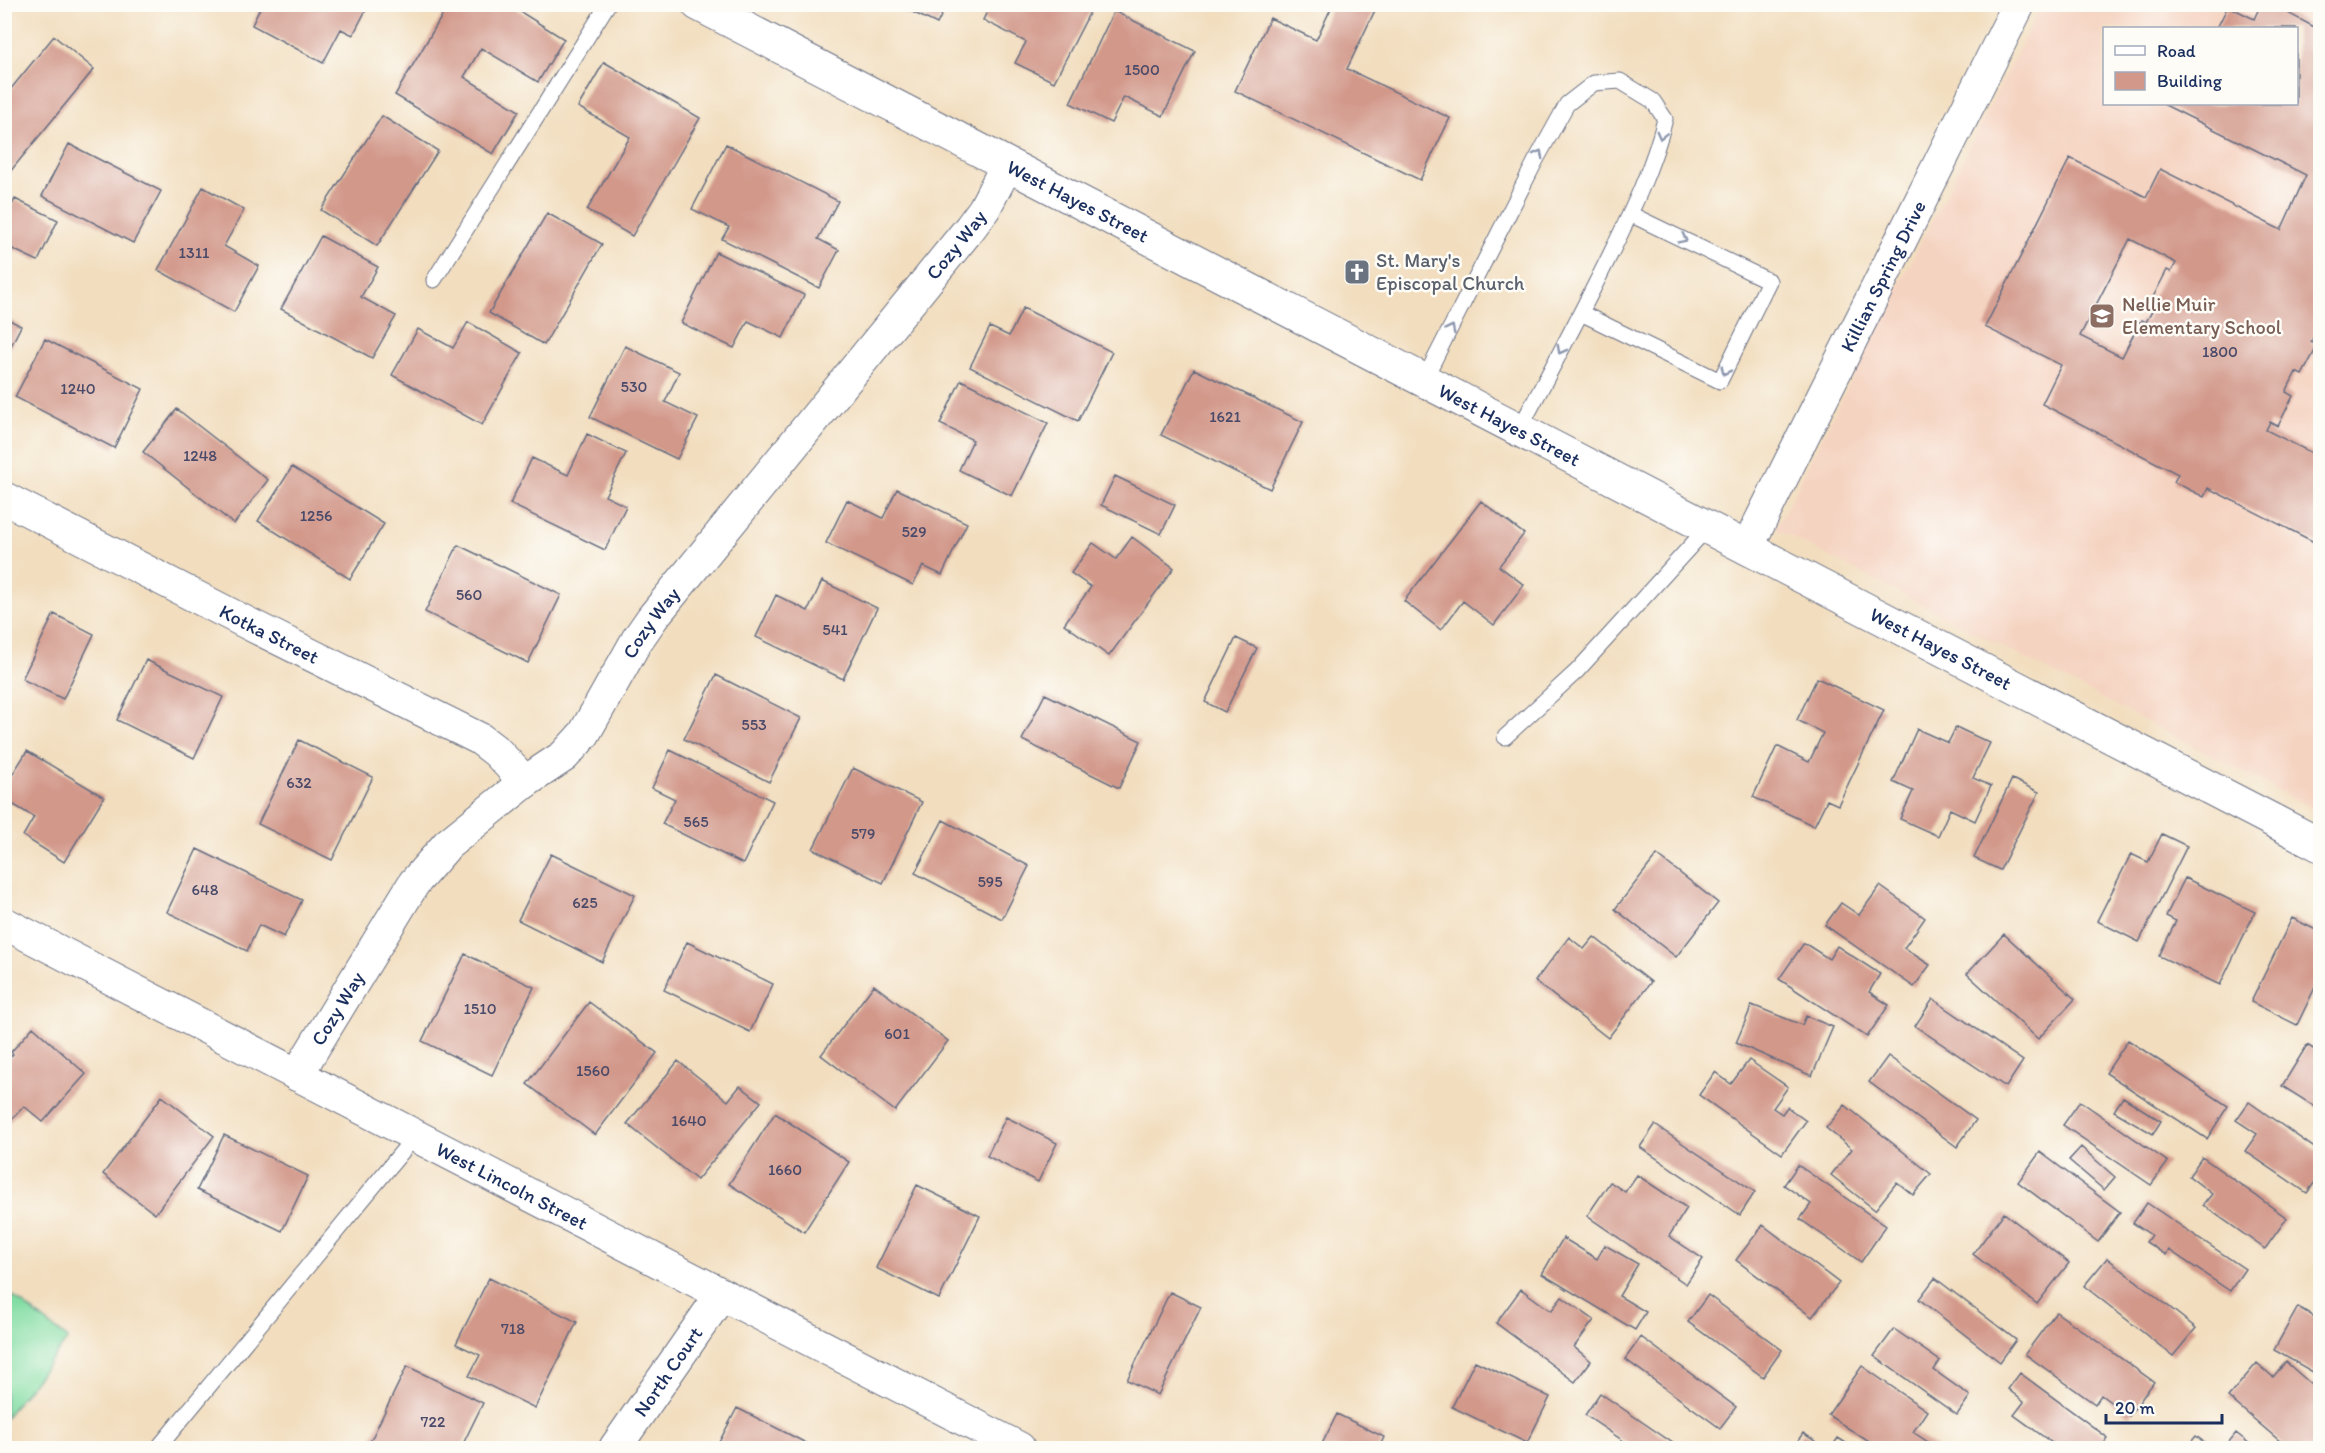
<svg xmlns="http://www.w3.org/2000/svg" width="2325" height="1453" font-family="Itim,sans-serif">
<rect width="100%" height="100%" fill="#fdfcf7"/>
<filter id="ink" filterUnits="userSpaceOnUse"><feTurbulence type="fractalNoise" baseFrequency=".0167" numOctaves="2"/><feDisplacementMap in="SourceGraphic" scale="12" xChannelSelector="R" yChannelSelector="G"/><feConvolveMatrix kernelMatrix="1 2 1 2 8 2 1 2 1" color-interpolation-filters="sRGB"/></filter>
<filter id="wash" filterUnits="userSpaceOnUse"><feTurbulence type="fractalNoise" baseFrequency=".008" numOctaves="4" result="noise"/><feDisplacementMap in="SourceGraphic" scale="24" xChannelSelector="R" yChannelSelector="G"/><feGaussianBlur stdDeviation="1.35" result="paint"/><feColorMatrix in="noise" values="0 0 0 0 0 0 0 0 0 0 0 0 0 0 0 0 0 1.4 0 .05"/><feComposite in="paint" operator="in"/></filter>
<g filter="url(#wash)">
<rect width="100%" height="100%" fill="#f2debf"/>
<path fill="#f5d3c1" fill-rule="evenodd" d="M2041,5H2320V812L1776,529ZM2104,28H2296V104H2104Z"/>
<path fill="#82dda3" stroke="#4e8680" stroke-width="1.5" d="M5,1290L68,1339L5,1418Z"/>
<g id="blocks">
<path fill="#d2988a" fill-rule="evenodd" d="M262,4H365L368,6L353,35L341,29L323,63L252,25Z
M449,4H508L564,39L538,82L481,48L464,77L519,111L493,154L395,95Z
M896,4H947L937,24Z
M991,4H1094L1054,82L1015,63L1026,42L983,20Z
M1333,4H1378L1347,69L1450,118L1420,180L1235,91L1270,18L1316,40Z
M2261,4H2271L2320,30V336L2315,334L2311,342L2318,345L2302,375L2296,372L2286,392L2293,396L2278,426L2270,422L2266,430L2318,456L2320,451V545L2208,488L2204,497L2174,482L2178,474L2042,404L2061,365L1985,327L2070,158L2146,197L2160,169L2281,230L2306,175L2163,104H2296V28H2217L2228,6L2254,19ZM2130,239L2176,263L2171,272L2167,270L2152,299L2157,302L2146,322L2141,320L2122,357L2080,336Z
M1114,11L1195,51L1163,116L1124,97L1111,123L1070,103Z
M54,36L94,69L5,178V96Z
M604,62L700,118L632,236L587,210L630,137L578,107Z
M382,116L438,151L377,246L321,210Z
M69,144L161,191L133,243L42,196Z
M726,144L838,201L818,239L839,250L819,288L722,239L729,227L692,209Z
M203,187L244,210L224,246L259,266L234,312L158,270Z
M15,199L58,220L38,261L4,245V220Z
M547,213L602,244L544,345L489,313Z
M321,236L378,267L361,297L396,316L372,358L281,309Z
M716,252L804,295L783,338L748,321L734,348L681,323Z
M1023,308L1112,352L1078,421L970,367L990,327L1009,336Z
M4,317L21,326L4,360Z
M468,322L522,353L482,425L392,375L418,329L453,348Z
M45,339L143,389L114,448L15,397Z
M625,346L679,372L665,402L698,418L677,459L590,417Z
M1194,369L1303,422L1270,489L1161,435Z
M961,380L1048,423L1012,496L959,470L973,440L940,424Z
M177,409L268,480L234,524L143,452Z
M587,434L626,453L605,496L626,506L605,550L510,504L532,458L568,475Z
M292,467L384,524L350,579L258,521Z
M1115,476L1175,505L1161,534L1101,505Z
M897,489L967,523L942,575L923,566L913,585L826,543L847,500L883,518Z
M1481,501L1524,534L1499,566L1524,585L1494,625L1463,601L1441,630L1404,601Z
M1132,537L1174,568L1109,656L1064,624L1091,587L1071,573L1093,543L1116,559Z
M458,545L561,595L528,663L425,612Z
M822,581L877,608L843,679L756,637L776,595L808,611Z
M54,614L94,634L63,699L22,679Z
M1236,638L1257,648L1225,712L1205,702Z
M146,660L223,697L194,758L117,720Z
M716,675L801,718L769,782L684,739Z
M1817,678L1884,710L1838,805L1827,800L1814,826L1753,797L1777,746L1809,762L1823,733L1797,720Z
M1045,694L1141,741L1119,788L1022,740Z
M1956,727L1990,743L1973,778L1991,786L1975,821L1950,809L1938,836L1900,819L1913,791L1893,782L1917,729L1948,743Z
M299,740L373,777L332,860L258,824Z
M670,750L773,801L743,864L662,824L675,799L652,788Z
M27,751L104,797L64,862L23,836L34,817L4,799V788Z
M853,768L922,802L883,883L813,849Z
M2012,779L2039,792L2000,870L1974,858Z
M943,820L1029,866L1002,919L915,873Z
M2162,834L2187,846L2139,942L2097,921L2131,854L2148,862Z
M197,849L302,900L284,937L259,925L247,951L167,912Z
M551,854L635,895L602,962L518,920Z
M1657,855L1718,903L1676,957L1615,909Z
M2185,878L2255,912L2220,985L2159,956L2176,921L2166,916Z
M1880,886L1925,918L1904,948L1930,965L1914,987L1825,925L1841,903L1859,915Z
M2292,918L2320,932V977L2297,1025L2251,1002Z
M2004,934L2075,999L2038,1039L1967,974Z
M1569,937L1584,949L1594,937L1651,982L1608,1038L1535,981Z
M687,942L773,984L750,1032L664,990Z
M1804,943L1829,959L1837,946L1880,974L1869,992L1889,1005L1867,1037L1779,979Z
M465,954L534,987L492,1075L422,1041Z
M874,985L948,1041L895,1111L821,1055Z
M1933,999L2023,1061L2006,1087L1915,1026Z
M589,1002L657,1053L595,1135L527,1084Z
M1752,1005L1802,1025L1806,1016L1833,1027L1812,1076L1736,1043Z
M33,1027L86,1074L43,1122L24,1106L4,1128V1064L13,1054L11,1052Z
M2128,1040L2228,1106L2207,1139L2106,1073Z
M2307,1045L2320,1053V1110L2282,1086Z
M1888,1056L1976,1120L1957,1147L1869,1082Z
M1749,1060L1788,1087L1773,1108L1782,1114L1787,1107L1806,1121L1782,1154L1699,1095L1715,1072L1731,1084Z
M678,1061L728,1101L740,1086L761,1102L697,1180L627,1124Z
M162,1096L214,1136L155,1214L103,1174Z
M2123,1097L2161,1121L2153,1134L2114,1111Z
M2080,1101L2168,1162L2151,1185L2063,1125Z
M2249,1102L2320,1152V1175L2307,1193L2245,1151L2257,1134L2236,1120Z
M1845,1105L1931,1174L1913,1195L1897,1182L1875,1210L1831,1175L1852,1149L1826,1128Z
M775,1113L849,1162L804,1232L729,1184Z
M1006,1117L1057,1143L1038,1182L987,1156Z
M1655,1125L1755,1192L1740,1215L1640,1147Z
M224,1135L308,1176L282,1231L197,1190Z
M2081,1147L2115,1177L2104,1190L2069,1160Z
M2040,1152L2120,1212L2098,1242L2018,1182Z
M2202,1157L2287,1218L2265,1249L2203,1205L2212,1194L2189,1176Z
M1798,1165L1886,1226L1861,1262L1800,1219L1811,1204L1784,1185Z
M1637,1175L1687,1208L1669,1236L1703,1259L1686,1284L1587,1216L1610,1182L1625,1192Z
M917,1185L980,1216L939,1299L876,1268Z
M2147,1203L2245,1269L2230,1291L2169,1250L2166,1255L2146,1242L2151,1235L2133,1223Z
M2004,1213L2069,1263L2037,1304L1973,1254Z
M1763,1225L1839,1283L1812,1317L1736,1260Z
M1563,1238L1597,1259L1605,1245L1638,1264L1619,1296L1646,1312L1635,1330L1542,1274Z
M2107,1258L2196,1328L2173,1356L2084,1286Z
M489,1278L577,1322L535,1408L469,1376L480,1355L456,1344Z
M1935,1278L2016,1340L2000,1362L1919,1299Z
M1521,1289L1551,1311L1562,1297L1594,1320L1574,1347L1591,1361L1575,1382L1496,1323Z
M1170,1292L1201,1307L1158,1395L1127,1380Z
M1708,1295L1782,1350L1763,1377L1688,1322Z
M2298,1307L2320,1320V1376L2274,1350Z
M2056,1312L2154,1382L2129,1416L2101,1395L2095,1404L2025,1354Z
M1894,1329L1940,1361L1934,1370L1970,1396L1957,1415L1874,1356Z
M1641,1337L1736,1407L1720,1428L1625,1359Z
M1475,1361L1550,1397L1527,1443L1452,1407Z
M2286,1362L2320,1392V1431L2318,1434L2320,1437V1448H2288L2228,1397L2257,1363L2273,1377Z
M407,1366L483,1403L461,1448H379L369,1444Z
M1862,1366L1927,1411L1913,1432L1937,1448H1878L1828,1415Z
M2020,1373L2108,1438L2101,1448H2059L2014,1415L2024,1402L2008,1389Z
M1600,1393L1680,1448H1634L1585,1415Z
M737,1408L816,1448H716Z
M1337,1414L1384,1437L1379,1448H1320Z
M1803,1433L1826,1448H1793Z
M2236,1433L2255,1448H2224Z
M2196,1436L2212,1448H2186Z
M1838,1438L1854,1448H1831Z"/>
</g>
</g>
<g filter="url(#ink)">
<use href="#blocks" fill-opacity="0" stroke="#666c80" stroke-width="1.5"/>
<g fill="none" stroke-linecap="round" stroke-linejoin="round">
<g stroke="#666c80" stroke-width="17">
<path id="lane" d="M434,280L608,4
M1581,313L1720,381L1769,281L1630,214
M1424,380L1536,160L1567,104L1594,83L1620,81L1653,101L1665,119C1653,167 1632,211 1610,255C1581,314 1550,372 1519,430
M1505,737L1577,671L1708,527
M158,1448L415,1136"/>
</g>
<g stroke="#666c80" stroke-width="34">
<g id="street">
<path id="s1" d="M4,498L247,623L480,739L497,752L525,782"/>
<path id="s2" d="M1747,548L2019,4"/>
<path id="s3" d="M4,923L1019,1448"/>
<path id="s4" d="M297,1075L414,883L448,844L525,782L564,756L584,734L637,640L653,617L970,228L984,209L1007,165"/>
<path id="s5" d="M615,1448L721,1295"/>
</g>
</g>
<g stroke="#666c80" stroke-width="35">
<g id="secondary">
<path id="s6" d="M698,4L2320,845"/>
</g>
</g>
<use href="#lane" stroke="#fff" stroke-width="15"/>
<use href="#street" stroke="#fff" stroke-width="32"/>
<use href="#secondary" stroke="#fff" stroke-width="33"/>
</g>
<defs><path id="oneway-chevron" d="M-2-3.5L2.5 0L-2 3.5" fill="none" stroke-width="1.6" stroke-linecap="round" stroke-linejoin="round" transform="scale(1.5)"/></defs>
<g stroke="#8d97ae">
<use href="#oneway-chevron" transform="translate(1661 135) rotate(104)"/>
<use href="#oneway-chevron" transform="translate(1539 154) rotate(-62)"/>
<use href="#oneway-chevron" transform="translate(1683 239) rotate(26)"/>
<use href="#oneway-chevron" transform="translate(1451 329) rotate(-63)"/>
<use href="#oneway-chevron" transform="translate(1561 350) rotate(118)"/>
<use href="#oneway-chevron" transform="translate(1725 371) rotate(116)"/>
</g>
</g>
<defs>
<g id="church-square" transform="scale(1.35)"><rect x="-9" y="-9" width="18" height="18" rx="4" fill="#6b7280" stroke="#fdfcf7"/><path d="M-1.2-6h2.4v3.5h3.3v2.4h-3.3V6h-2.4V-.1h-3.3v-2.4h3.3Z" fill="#fff"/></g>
<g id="school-square" transform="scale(1.35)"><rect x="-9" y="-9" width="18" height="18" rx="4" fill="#8d6e63" stroke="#fdfcf7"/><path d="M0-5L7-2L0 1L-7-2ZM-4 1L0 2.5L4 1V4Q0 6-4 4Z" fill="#fff"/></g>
</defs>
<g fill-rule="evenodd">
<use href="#church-square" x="1357" y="272"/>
<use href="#school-square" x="2102" y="316"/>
</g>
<g text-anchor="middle" stroke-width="5" stroke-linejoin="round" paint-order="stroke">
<g font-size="16" fill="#494969">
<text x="1142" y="75">1500</text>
<text x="194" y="258">1311</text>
<text x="2220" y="357">1800</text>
<text x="634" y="392">530</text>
<text x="78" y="394">1240</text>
<text x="1225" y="422">1621</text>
<text x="200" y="461">1248</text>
<text x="316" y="521">1256</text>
<text x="914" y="537">529</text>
<text x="469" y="600">560</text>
<text x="835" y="635">541</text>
<text x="754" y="730">553</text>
<text x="299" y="788">632</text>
<text x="696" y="827">565</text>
<text x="863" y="839">579</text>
<text x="990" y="887">595</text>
<text x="205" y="895">648</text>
<text x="585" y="908">625</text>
<text x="480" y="1014">1510</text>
<text x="897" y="1039">601</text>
<text x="593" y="1076">1560</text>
<text x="689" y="1126">1640</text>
<text x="785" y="1175">1660</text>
<text x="513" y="1334">718</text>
<text x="433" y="1427">722</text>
</g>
<g font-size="20" fill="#1b2f5e" stroke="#fdfcf7">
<text dy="7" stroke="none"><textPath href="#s6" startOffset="428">West Hayes Street</textPath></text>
<text dy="7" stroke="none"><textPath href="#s4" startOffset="1068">Cozy Way</textPath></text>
<text dy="7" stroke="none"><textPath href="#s2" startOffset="304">Killian Spring Drive</textPath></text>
<text dy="7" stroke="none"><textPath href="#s6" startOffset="914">West Hayes Street</textPath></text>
<text dy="7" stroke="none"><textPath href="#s4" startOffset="582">Cozy Way</textPath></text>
<text dy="7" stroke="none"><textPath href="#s1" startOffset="298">Kotka Street</textPath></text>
<text dy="7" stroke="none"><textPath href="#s6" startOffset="1400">West Hayes Street</textPath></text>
<text dy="7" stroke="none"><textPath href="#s4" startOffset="78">Cozy Way</textPath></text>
<text dy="7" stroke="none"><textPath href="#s3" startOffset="572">West Lincoln Street</textPath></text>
<text dy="7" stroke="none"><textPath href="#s5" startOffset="93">North Court</textPath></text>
</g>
<g font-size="20" fill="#5b616d" stroke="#fdfcf7" text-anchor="start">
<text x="1376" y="267">St. Mary's<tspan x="1376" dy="23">Episcopal Church</tspan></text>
</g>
<g font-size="20" fill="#785e54" stroke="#fdfcf7" text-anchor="start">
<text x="2122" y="311">Nellie Muir<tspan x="2122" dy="23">Elementary School</tspan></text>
</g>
</g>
<rect width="2325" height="1453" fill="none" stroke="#fdfcf7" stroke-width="24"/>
<rect x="2103" y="27" width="195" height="78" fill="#fdfcf7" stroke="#a3aaba" stroke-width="1.5"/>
<rect x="2115" y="46" width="30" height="9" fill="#ffffff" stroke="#a3aaba" stroke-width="1.5"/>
<text x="2157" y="57" font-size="18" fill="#1b2f5e">Road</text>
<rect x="2115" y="72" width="30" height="18" fill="#d2988a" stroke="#a3aaba" stroke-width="1.5"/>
<text x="2157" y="87" font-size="18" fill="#1b2f5e">Building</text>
<path d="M2106 1414v9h116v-9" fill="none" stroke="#1b2f5e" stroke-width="3"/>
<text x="2115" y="1414" font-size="18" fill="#1b2f5e" stroke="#fdfcf7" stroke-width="4.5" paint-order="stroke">20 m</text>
</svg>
